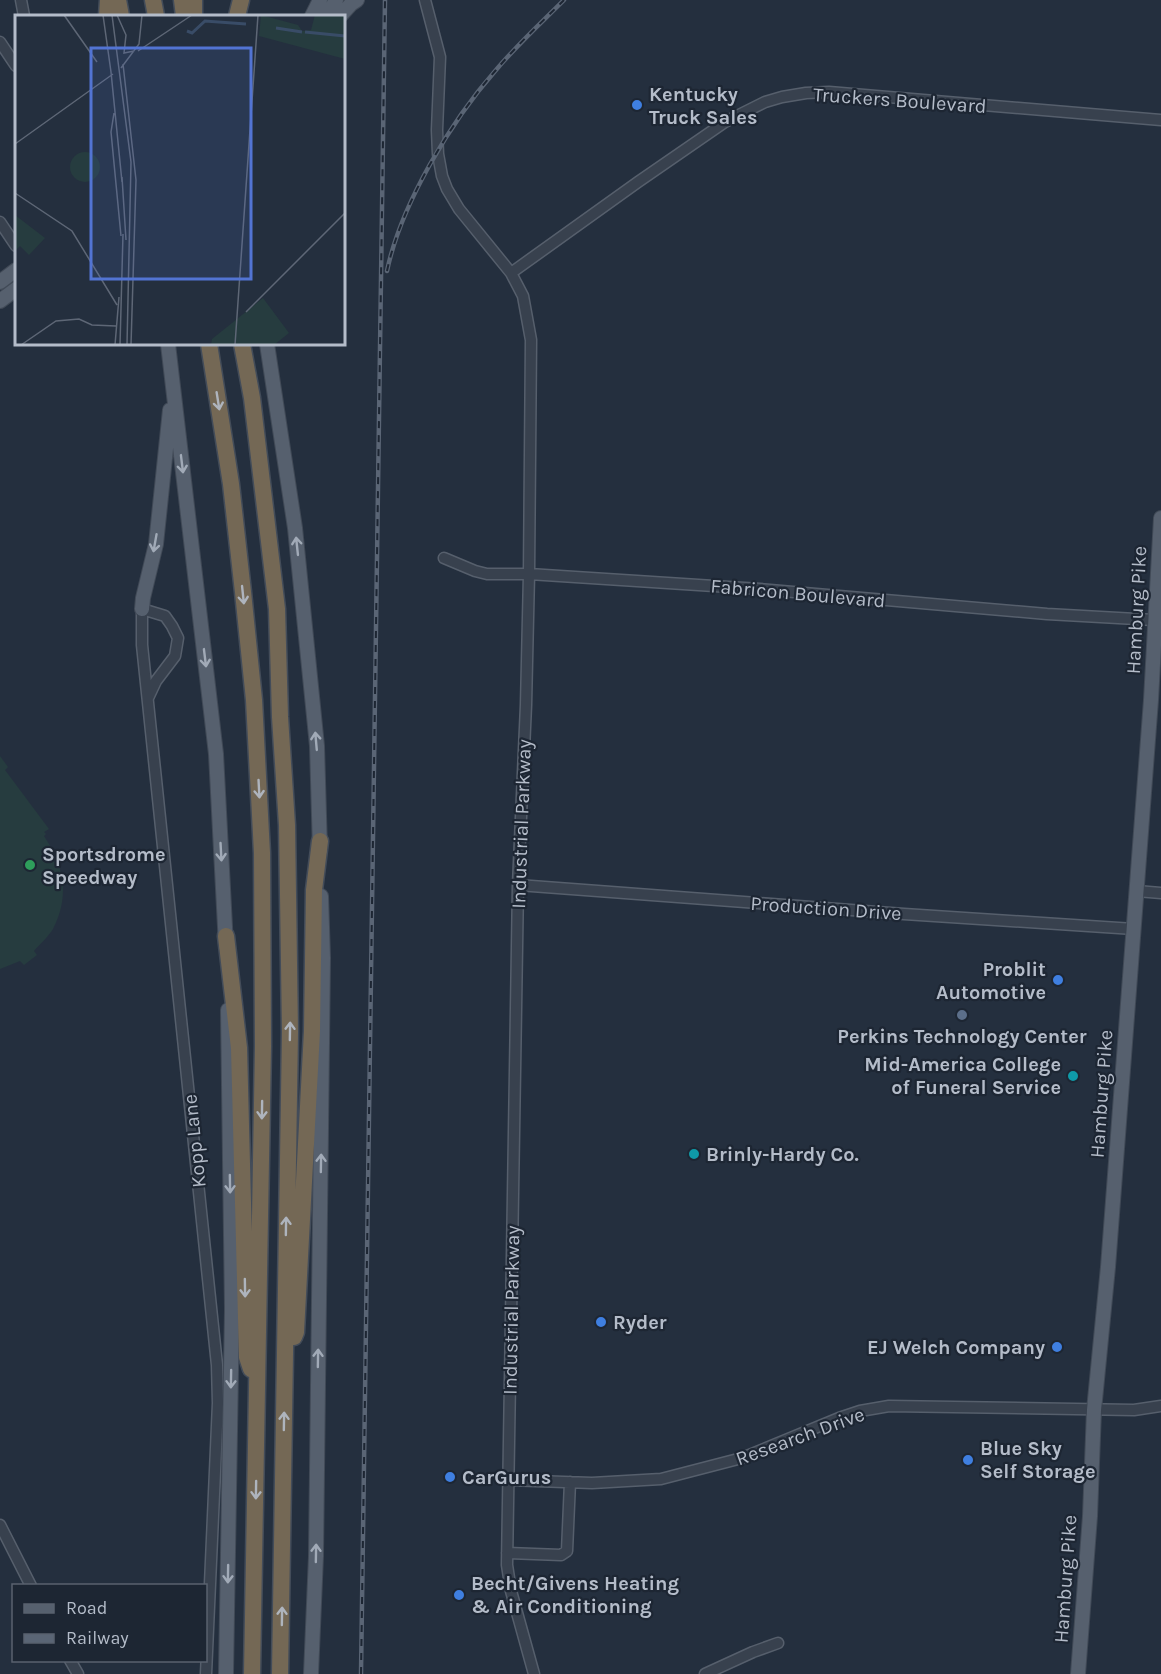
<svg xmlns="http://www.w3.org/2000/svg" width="1161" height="1674" font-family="Karla,sans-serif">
<rect width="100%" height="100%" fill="#242f3e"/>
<path fill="#263c3f" d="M0,756L8,767L5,770L49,829L44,832L46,834L44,836C64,866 70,896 53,929C48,937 40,944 34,951L37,955L24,965L20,961L0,969Z"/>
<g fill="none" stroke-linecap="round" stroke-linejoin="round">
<g stroke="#565f6c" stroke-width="13">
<path id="minor" d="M21,0L24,16
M425,0L440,57L437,130L438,154L442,176L447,189L459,209L511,273L523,296L531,340L529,574L526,705L518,885L507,1565L511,1591L534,1674
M0,42L16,66
M0,222L16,246
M511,273L638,182L725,122L765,102L782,97L806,93L829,92L1161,120
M444,558L475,571L487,574H529L760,589L1047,614L1154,620
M148,698L156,681L175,656L178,638L172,626L165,616L142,609V645L217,1365L218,1403L206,1674
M518,885L904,914L1134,929
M1137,891L1161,893
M507,1480L592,1483L661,1479L742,1458L839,1418L860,1411L889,1406L1134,1410L1161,1406
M0,1525L31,1586
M507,1553L561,1555L567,1551L570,1482
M70,1660L78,1674
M705,1674L753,1652L778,1643"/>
</g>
<g stroke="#414a57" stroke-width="16">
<path id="major" d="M312,16L320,0
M327,16L336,0
M340,16L351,4L357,0
M0,282L16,270
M0,301L16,289
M168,344L216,754L226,946
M267,344L295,528L317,746L320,850
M142,609L143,598L156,544L170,410
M226,1674L232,1310L228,1010
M311,1674L316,1556L323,958L321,896
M1078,1674L1090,1516L1094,1410L1108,1267L1151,700L1161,518"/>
</g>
<g stroke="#434c59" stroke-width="19">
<path id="highway" d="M118,0L121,16
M153,0L156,16
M182,0L184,16
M194,0V16
M107,16L108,0
M237,16L241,0
M209,344L231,484L243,592L254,700L262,853L263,1046L252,1674
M242,344L252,398L277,609L280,717L287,825L290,1032L280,1674
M226,936L239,1048L247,1357L251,1369
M294,1337L296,1332L312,1031L314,890L320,841"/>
</g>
<use href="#minor" stroke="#38414e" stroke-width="10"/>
<use href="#major" stroke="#56606e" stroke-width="14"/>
<use href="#highway" stroke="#746855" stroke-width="16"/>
<g stroke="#5a6575" stroke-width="4.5">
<path id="rail" d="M387,271C401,204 451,121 496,70C517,45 541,23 564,0
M361,1674L385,0"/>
</g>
<use href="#rail" stroke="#1d2633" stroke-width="2" stroke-dasharray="7" stroke-linecap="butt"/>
</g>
<defs><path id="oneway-shaft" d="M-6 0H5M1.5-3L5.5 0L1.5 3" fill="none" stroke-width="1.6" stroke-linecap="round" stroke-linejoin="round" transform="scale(1.5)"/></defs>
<g stroke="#aeb4bd">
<use href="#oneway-shaft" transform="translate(218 401) rotate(81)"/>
<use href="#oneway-shaft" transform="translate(243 595) rotate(84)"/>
<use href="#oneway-shaft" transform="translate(259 789) rotate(87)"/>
<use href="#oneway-shaft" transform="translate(290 1031) rotate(-89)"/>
<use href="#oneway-shaft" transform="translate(262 1110) rotate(91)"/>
<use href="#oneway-shaft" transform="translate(286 1226) rotate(-89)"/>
<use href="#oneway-shaft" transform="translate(245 1288) rotate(89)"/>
<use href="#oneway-shaft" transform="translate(284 1421) rotate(-89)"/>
<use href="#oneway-shaft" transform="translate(256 1490) rotate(91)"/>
<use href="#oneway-shaft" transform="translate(282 1616) rotate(-89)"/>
</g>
<g stroke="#a1aab7">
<use href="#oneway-shaft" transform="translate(182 464) rotate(83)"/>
<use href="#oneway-shaft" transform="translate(155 543) rotate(100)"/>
<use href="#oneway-shaft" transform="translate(297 546) rotate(-96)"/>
<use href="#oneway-shaft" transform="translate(205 658) rotate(83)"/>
<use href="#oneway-shaft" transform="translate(316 741) rotate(-95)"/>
<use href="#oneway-shaft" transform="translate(221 852) rotate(87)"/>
<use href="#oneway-shaft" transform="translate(321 1163) rotate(-89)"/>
<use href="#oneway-shaft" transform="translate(230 1184) rotate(89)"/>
<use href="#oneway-shaft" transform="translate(318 1358) rotate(-89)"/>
<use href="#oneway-shaft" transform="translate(231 1379) rotate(91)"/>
<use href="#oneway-shaft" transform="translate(316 1553) rotate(-89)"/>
<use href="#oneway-shaft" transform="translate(228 1574) rotate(91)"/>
</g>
<g fill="#3f7fe0" stroke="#1d2633" stroke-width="2">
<circle cx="637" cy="105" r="6"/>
<circle cx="1058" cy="980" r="6"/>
<circle cx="601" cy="1322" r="6"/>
<circle cx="1057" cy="1347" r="6"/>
<circle cx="968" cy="1460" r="6"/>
<circle cx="450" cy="1477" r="6"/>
<circle cx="459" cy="1595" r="6"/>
</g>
<circle fill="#2e9e5b" stroke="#1d2633" stroke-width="2" cx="30" cy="865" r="6"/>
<circle fill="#5c6f8a" stroke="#1d2633" stroke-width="2" cx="962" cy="1015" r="6"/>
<g fill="#0f9aa8" stroke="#1d2633" stroke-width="2">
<circle cx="1073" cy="1076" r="6"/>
<circle cx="694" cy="1154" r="6"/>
</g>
<g text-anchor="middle" stroke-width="4.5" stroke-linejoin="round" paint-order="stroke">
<g font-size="20" font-weight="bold" fill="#b4bcc9" stroke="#1d2633" text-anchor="start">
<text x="649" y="101">Kentucky<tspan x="649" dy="23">Truck Sales</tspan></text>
<text x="42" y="861">Sportsdrome<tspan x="42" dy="23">Speedway</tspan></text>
<text x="1046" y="976" text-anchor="end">Problit<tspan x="1046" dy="23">Automotive</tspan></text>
<text x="962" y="1043" text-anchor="middle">Perkins Technology Center</text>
<text x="1061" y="1071" text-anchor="end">Mid-America College<tspan x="1061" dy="23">of Funeral Service</tspan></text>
<text x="706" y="1161">Brinly-Hardy Co.</text>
<text x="613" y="1329">Ryder</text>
<text x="1045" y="1354" text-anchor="end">EJ Welch Company</text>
<text x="980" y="1455">Blue Sky<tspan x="980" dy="23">Self Storage</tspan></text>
<text x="462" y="1484">CarGurus</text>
<text x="471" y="1590">Becht/Givens Heating<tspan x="471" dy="23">&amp; Air Conditioning</tspan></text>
</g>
<g font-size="20" fill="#b4bcc9" stroke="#1d2633">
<text transform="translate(900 100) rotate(4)" y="7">Truckers Boulevard</text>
<text transform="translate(798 593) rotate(5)" y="7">Fabricon Boulevard</text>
<text transform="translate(1136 610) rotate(-87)" y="7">Hamburg Pike</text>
<text transform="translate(521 824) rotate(-88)" y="7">Industrial Parkway</text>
<text transform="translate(826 908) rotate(4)" y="7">Production Drive</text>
<text transform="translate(1101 1094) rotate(-86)" y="7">Hamburg Pike</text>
<text transform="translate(194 1141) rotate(-96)" y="7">Kopp Lane</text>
<text transform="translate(511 1310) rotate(-89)" y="7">Industrial Parkway</text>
<text transform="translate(800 1436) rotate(-20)" y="7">Research Drive</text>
<text transform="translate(1065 1579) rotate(-86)" y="7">Hamburg Pike</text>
</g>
</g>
<g transform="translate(15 15)">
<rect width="330" height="330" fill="#242f3e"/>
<path d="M246,0L283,10L287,16L296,15L300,0H330V44L244,21ZM0,200L30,223L14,240L5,231L0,236Z" fill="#263c3f"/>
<path d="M248,283L274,318L259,330H196L197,324Z" fill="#263c3f"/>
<path d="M55 152a15 15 0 1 1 30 0a15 15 0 1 1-30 0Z" fill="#263c3f"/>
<path fill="none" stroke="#394c67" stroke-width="3" d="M261,13L287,17M172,16L177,18L190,6L231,9M290,17L330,21"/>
<path fill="none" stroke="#5e6776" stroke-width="1.5" d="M49,0L82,47M88,0L96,57M97,0L116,147L112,330M102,0L111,20L109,38L119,36M123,36L177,0M108,49L121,165L116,330M106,53L124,29L127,0M96,57L107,167M96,117L106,221M96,117L99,98M0,129L98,59M107,162L111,225M0,178L57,216L102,290M231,297L330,198M6,330L41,306L64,304L77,310L101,311M100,330L104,282M105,330L108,219M220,330L243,0"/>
<path fill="#5274d3" fill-opacity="0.15" stroke="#5274d3" stroke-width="3" d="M76,33H236V264H76Z"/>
<rect width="330" height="330" fill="none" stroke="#b4bcc9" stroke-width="3"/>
</g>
<rect x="12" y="1584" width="195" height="78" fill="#1d2633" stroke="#59626f" stroke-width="1.5"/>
<rect x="24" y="1604" width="30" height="9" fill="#56606e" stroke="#59626f" stroke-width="1.5"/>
<text x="66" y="1614" font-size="18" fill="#b4bcc9">Road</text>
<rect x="24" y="1634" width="30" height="9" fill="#5a6575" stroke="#59626f" stroke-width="1.5"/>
<text x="66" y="1644" font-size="18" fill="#b4bcc9">Railway</text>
</svg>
